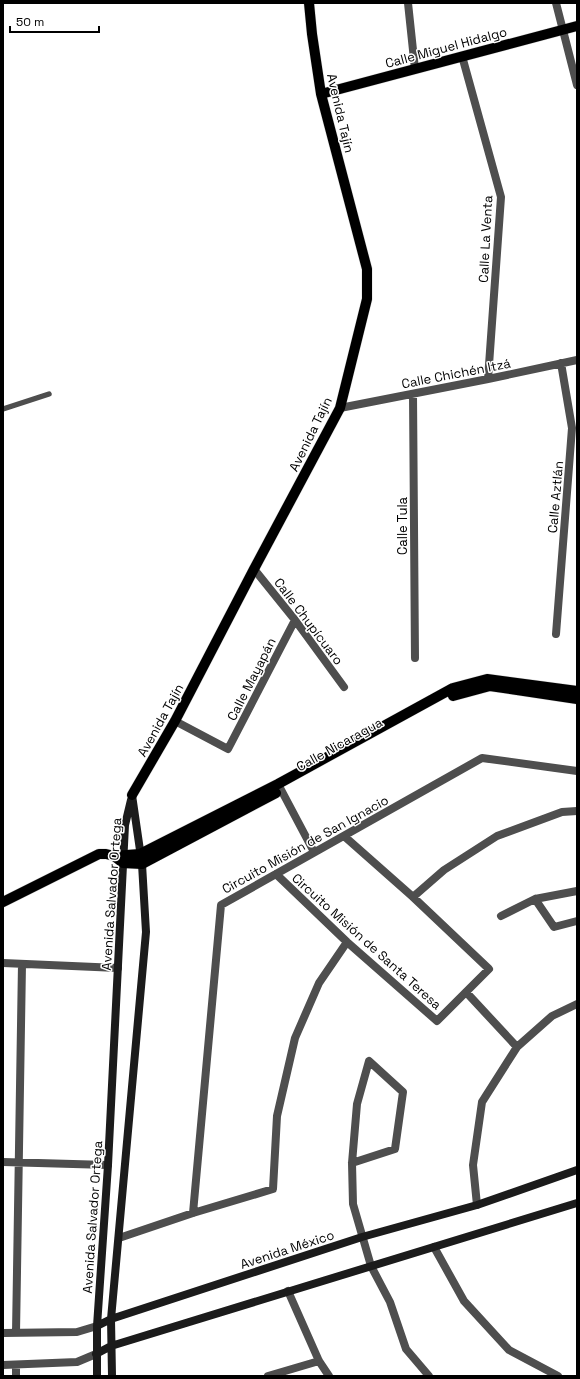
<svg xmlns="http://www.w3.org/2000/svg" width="580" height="1379" font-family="'Space Grotesk',sans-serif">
<rect width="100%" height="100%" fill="#fff"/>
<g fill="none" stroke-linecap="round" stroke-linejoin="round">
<g stroke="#dbdbdb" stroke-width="11">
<path id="primary" d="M321,94L577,26
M453,696L490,686L577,699
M132,795L175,721L254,569L340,408L367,299V269L321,94L312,34L309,3
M114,856L123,863L142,864L276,793
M3,902L99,854H106L114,856L140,854L278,784L453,688L487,679L577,691"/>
</g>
<path stroke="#4e4e4e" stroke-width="5.5" d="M3,409L49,394"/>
<path stroke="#4e4e4e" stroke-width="8" d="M408,3L415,69
M556,3L577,85
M462,56L501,197L488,379
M413,394L415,658
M340,408L488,379L577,360
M254,569L295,620L344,687
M556,634L572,428L561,363
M175,721L228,749L295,620
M278,784L314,852
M276,874L347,942L437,1021L489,969L413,897L344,836
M413,897L444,870L497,836L562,812L577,811
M535,899L554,927L577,921
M501,916L535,899L577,891
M3,963L118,968
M466,992L517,1047
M3,1162L108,1165
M352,1163L395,1149L403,1092L369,1061L357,1104L352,1163L353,1204L371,1266L390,1302L406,1349L429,1376
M477,1205L473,1165L482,1102L517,1047L552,1016L577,1004
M193,1213L221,905L482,758L577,771
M119,1238L193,1213L273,1189L277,1116L295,1038L319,983L347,942
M434,1247L464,1301L509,1350L558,1376
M288,1291L319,1361L329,1376
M3,1333L77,1332L97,1326
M16,1333L22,964
M3,1365L77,1362L96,1354
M16,1376V1365
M268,1376L319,1361"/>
<path stroke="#1b1b1b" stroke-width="8" d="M97,1326L111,1319L362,1237L477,1205L577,1170
M96,1354L111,1346L577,1203
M97,1376V1326L108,1165L125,825L131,800
M112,1376L111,1319L146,932L142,864L132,795"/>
<use href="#primary" stroke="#000" stroke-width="10"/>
</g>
<g text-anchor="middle" stroke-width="3" stroke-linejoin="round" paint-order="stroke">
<g font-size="13" fill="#000" stroke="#fff">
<text transform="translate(446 47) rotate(-15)" y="5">Calle Miguel Hidalgo</text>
<text transform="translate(341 113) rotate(77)" y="5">Avenida Tajín</text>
<text transform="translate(485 239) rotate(-87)" y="5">Calle La Venta</text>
<text transform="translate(456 373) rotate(-11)" y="5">Calle Chichén Itzá</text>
<text transform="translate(310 434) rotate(-64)" y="5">Avenida Tajín</text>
<text transform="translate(555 497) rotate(-85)" y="5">Calle Aztlán</text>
<text transform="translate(402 526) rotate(-90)" y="5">Calle Tula</text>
<text transform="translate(309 621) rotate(53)" y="5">Calle Chupícuaro</text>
<text transform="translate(251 679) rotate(-63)" y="5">Calle Mayapán</text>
<text transform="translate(160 720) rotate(-61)" y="5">Avenida Tajín</text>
<text transform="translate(339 744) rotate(-29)" y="5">Calle Nicaragua</text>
<text transform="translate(305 844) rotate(-29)" y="5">Circuito Misión de San Ignacio</text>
<text transform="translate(111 894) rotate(-86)" y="5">Avenida Salvador Ortega</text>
<text transform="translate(367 941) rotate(42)" y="5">Circuito Misión de Santa Teresa</text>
<text transform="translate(92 1217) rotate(-86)" y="5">Avenida Salvador Ortega</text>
<text transform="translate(287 1249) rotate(-18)" y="5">Avenida México</text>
</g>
</g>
<rect width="580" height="1379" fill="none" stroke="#000000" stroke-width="8"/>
<path d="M10 26v6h89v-6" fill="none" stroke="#000000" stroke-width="2"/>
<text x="16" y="26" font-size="12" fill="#000000" stroke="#ffffff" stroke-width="3" paint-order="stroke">50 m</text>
</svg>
